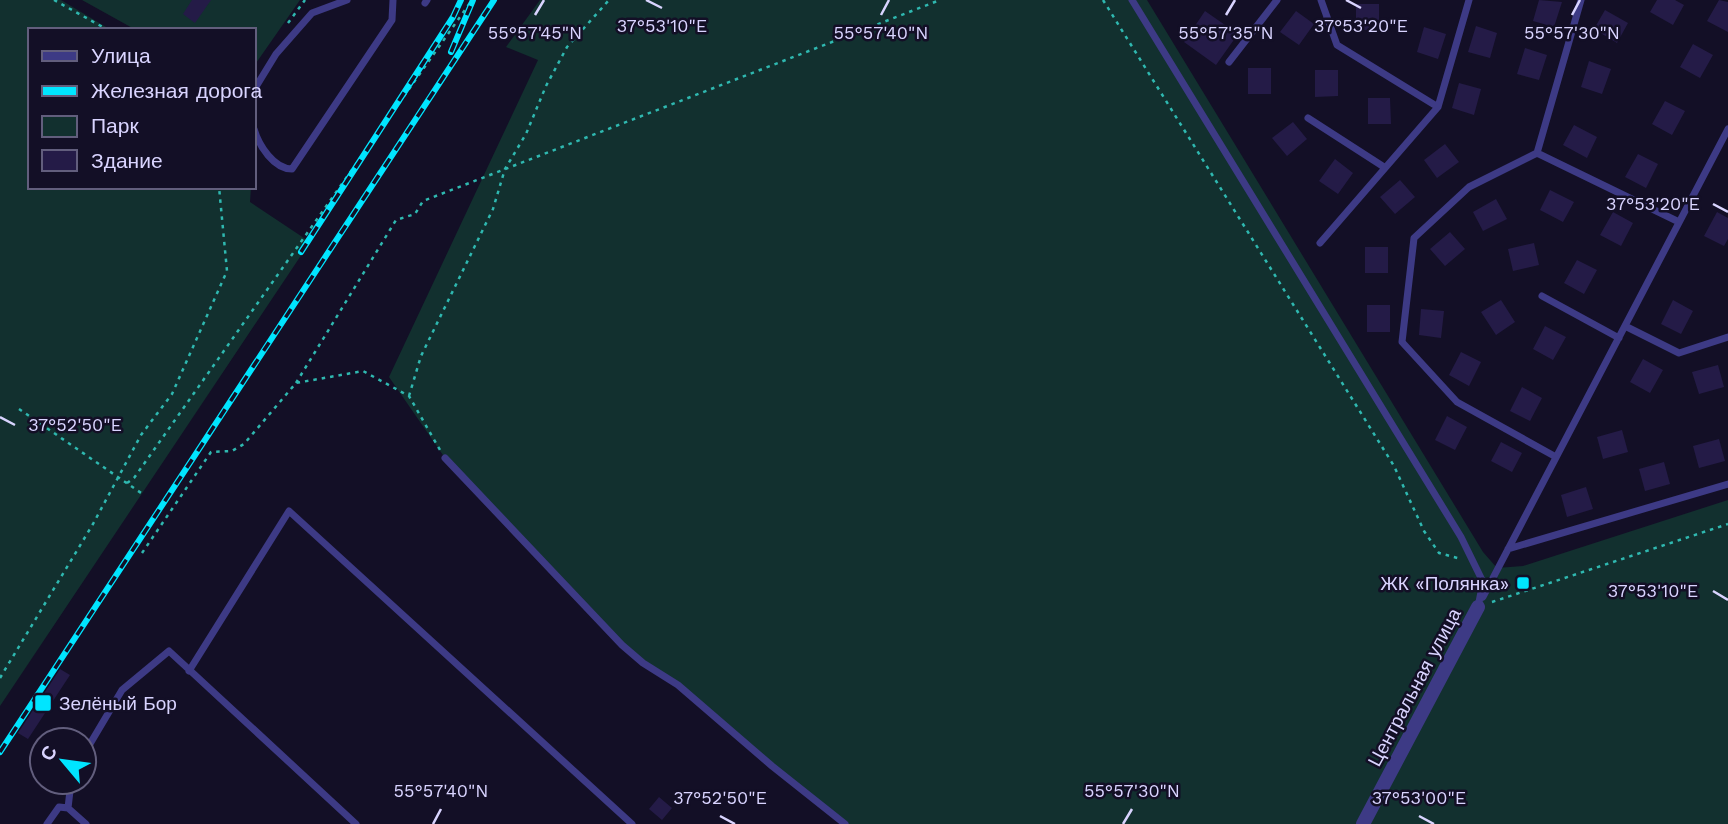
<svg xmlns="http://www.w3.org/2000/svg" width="1728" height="824" font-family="'Work Sans',sans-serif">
<rect width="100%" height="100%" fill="#130f26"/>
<path fill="#12302f" d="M0,0H61L111,30H30V187H251L250,202L310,242L0,706Z
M82,0H300L254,66V30H136Z
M540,0H1147L1483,552L1497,568L1523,566L1728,500V824H845L678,685L643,663L445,458L389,377L538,60L506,47Z"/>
<path fill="#241b47" d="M192,0H211L195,23L183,14Z
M1539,0L1562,2L1554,27L1533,21Z
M1657,0H1675L1684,5L1673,25L1650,12Z
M1719,0L1728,2V32L1707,21Z
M1356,4H1379V30H1356Z
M1605,10L1628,23L1617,43L1594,29Z
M1205,11L1238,34L1216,65L1184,42Z
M1296,11L1314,24L1299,45L1280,32Z
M1476,26L1497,33L1490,58L1468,52Z
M1424,27L1446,34L1438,59L1417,52Z
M1693,44L1713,55L1700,78L1680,67Z
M1525,48L1547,55L1539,80L1517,74Z
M1589,61L1611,69L1602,94L1581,87Z
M1248,68H1271V94H1248Z
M1315,70H1338V96L1315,97Z
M1459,83L1481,89L1474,115L1452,108Z
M1368,98H1390L1391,124H1368Z
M1665,101L1685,111L1672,135L1652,124Z
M1293,122L1307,139L1287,156L1272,138Z
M1574,125L1597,137L1587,158L1563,145Z
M1445,144L1459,162L1437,178L1424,160Z
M1638,154L1658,164L1646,188L1625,177Z
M1335,159L1353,173L1338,194L1319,181Z
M1400,180L1415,197L1395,214L1380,197Z
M1550,190L1574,202L1563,222L1540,210Z
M1496,199L1507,219L1483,231L1473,212Z
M1613,212L1633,223L1621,246L1600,235Z
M1717,212L1728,218V239L1724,246L1704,236Z
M1450,232L1465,249L1445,266L1430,249Z
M1534,243L1539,265L1513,271L1508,249Z
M1365,247H1388V273H1365Z
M1577,260L1597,270L1584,294L1564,283Z
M1501,300L1515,322L1496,335L1481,312Z
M1673,300L1693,311L1681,334L1661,324Z
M1367,305H1390V332H1367Z
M1421,309L1444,311L1441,338L1419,335Z
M1545,326L1566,337L1553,360L1533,349Z
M1461,352L1481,362L1469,386L1449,375Z
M1643,359L1663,370L1650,393L1630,382Z
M1718,365L1724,387L1699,394L1692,372Z
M1522,387L1542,398L1530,421L1510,411Z
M1447,416L1467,427L1455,450L1435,440Z
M1622,430L1628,452L1603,459L1597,437Z
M1719,439L1725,461L1699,468L1693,446Z
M1501,442L1522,453L1512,472L1491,461Z
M1664,462L1670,484L1645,491L1639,469Z
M1586,487L1593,509L1567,517L1561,495Z
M60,669L70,675L28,739L18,733Z
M659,797L672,808L662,820L649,809Z"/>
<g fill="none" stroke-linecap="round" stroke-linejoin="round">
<path stroke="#2fb8b0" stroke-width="2.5" stroke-dasharray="3.5 5" stroke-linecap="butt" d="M54,0L108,30
M1103,0L1394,466L1424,531L1439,553L1461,559
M288,23L305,0
M296,383L396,220L415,214L423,201L940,0
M409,396L421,356L493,209L505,169L526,134L546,86L567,47L609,0
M19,409L144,495
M127,483L134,478L472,0
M142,553L211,452L232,451L244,444L296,383L363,371L409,396L440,450
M1492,602L1728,524
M0,678L93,524L141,435L172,394L227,271L219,187"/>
<path stroke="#3d3a85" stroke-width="7" d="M1132,0L1461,537L1483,582L1478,607
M1321,0L1337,45L1438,107
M425,3L427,0
M1229,62L1277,0
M254,90L276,54L312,13L347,0
M1308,118L1384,167
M254,129C259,146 274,169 292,169L392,20L393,0
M1537,153L1581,0
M1320,243L1438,107L1469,0
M1542,296L1619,338
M1625,326L1679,353L1728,337
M1556,457L1457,402L1402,342L1414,238L1469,187L1537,153L1679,222
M445,458L622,645L643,663L678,685L772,766L845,824
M1508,549L1728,484
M1483,597L1728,129
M189,671L289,511L632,824
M84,754L122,690L169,651L356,824
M68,808L71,782
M47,824L59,807L68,808L86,824"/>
<path stroke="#3d3a85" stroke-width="14" d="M1363,824L1478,607"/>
<g stroke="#00e5ff" stroke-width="6">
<path id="rail" d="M451,52L473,0
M301,252L453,17L461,0
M0,752L494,0"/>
</g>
<use href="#rail" stroke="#130f26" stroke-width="3.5" stroke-dasharray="10" stroke-linecap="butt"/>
</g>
<path fill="none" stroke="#d9d4ff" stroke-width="2.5" d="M646,0L662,8M1346,0L1361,8M535,15L544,0M881,15L889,0M1226,15L1235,0M1572,15L1580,0M1713,204L1728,212M0,417L15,425M1713,591L1728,600M720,816L735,824M1419,816L1434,824M433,824L441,809M1123,824L1132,809"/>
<g fill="#00e5ff" stroke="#130f26" stroke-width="2.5">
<rect x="1516" y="576" width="14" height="14" rx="3.5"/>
<rect x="34" y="694" width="18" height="18" rx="3.5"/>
</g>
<g text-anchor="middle" stroke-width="5" stroke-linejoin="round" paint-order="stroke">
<g font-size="19" fill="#d9d4ff" stroke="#130f26" text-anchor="end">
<text x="1509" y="590">ЖК «Полянка»</text>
<text x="59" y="710" text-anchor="start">Зелёный Бор</text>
</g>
<g font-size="19" fill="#d9d4ff" stroke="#130f26">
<text transform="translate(1414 687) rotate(-62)" y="7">Центральная улица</text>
</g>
</g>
<g font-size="18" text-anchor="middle" fill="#d9d4ff" stroke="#130f26" stroke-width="5" stroke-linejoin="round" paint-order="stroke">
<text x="662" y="32">37°53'10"E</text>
<text x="1361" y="32">37°53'20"E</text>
<text x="535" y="39">55°57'45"N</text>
<text x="881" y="39">55°57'40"N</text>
<text x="1572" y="39">55°57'30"N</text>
<text x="1226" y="39">55°57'35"N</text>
<text x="1653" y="210">37°53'20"E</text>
<text x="75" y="431">37°52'50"E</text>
<text x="1653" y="597">37°53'10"E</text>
<text x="441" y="797">55°57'40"N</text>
<text x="1132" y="797">55°57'30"N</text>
<text x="720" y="804">37°52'50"E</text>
<text x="1419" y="804">37°53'00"E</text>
</g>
<rect x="28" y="28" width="228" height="161" fill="#130f26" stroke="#625e7d" stroke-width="2"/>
<rect x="42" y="51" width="35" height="10" fill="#3d3a85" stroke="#625e7d" stroke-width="2"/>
<text x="91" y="63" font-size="21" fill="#d9d4ff">Улица</text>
<rect x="42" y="86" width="35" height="10" fill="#00e5ff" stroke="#625e7d" stroke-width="2"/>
<text x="91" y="98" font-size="21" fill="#d9d4ff">Железная дорога</text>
<rect x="42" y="116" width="35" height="21" fill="#12302f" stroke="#625e7d" stroke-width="2"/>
<text x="91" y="133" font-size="21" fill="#d9d4ff">Парк</text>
<rect x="42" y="150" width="35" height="21" fill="#241b47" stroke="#625e7d" stroke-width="2"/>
<text x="91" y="168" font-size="21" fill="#d9d4ff">Здание</text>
<g transform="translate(63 761) rotate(299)"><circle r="33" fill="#130f26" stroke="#625e7d" stroke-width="2"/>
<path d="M0-5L12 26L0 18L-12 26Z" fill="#00e5ff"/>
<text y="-10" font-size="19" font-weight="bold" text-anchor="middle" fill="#d9d4ff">С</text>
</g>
</svg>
